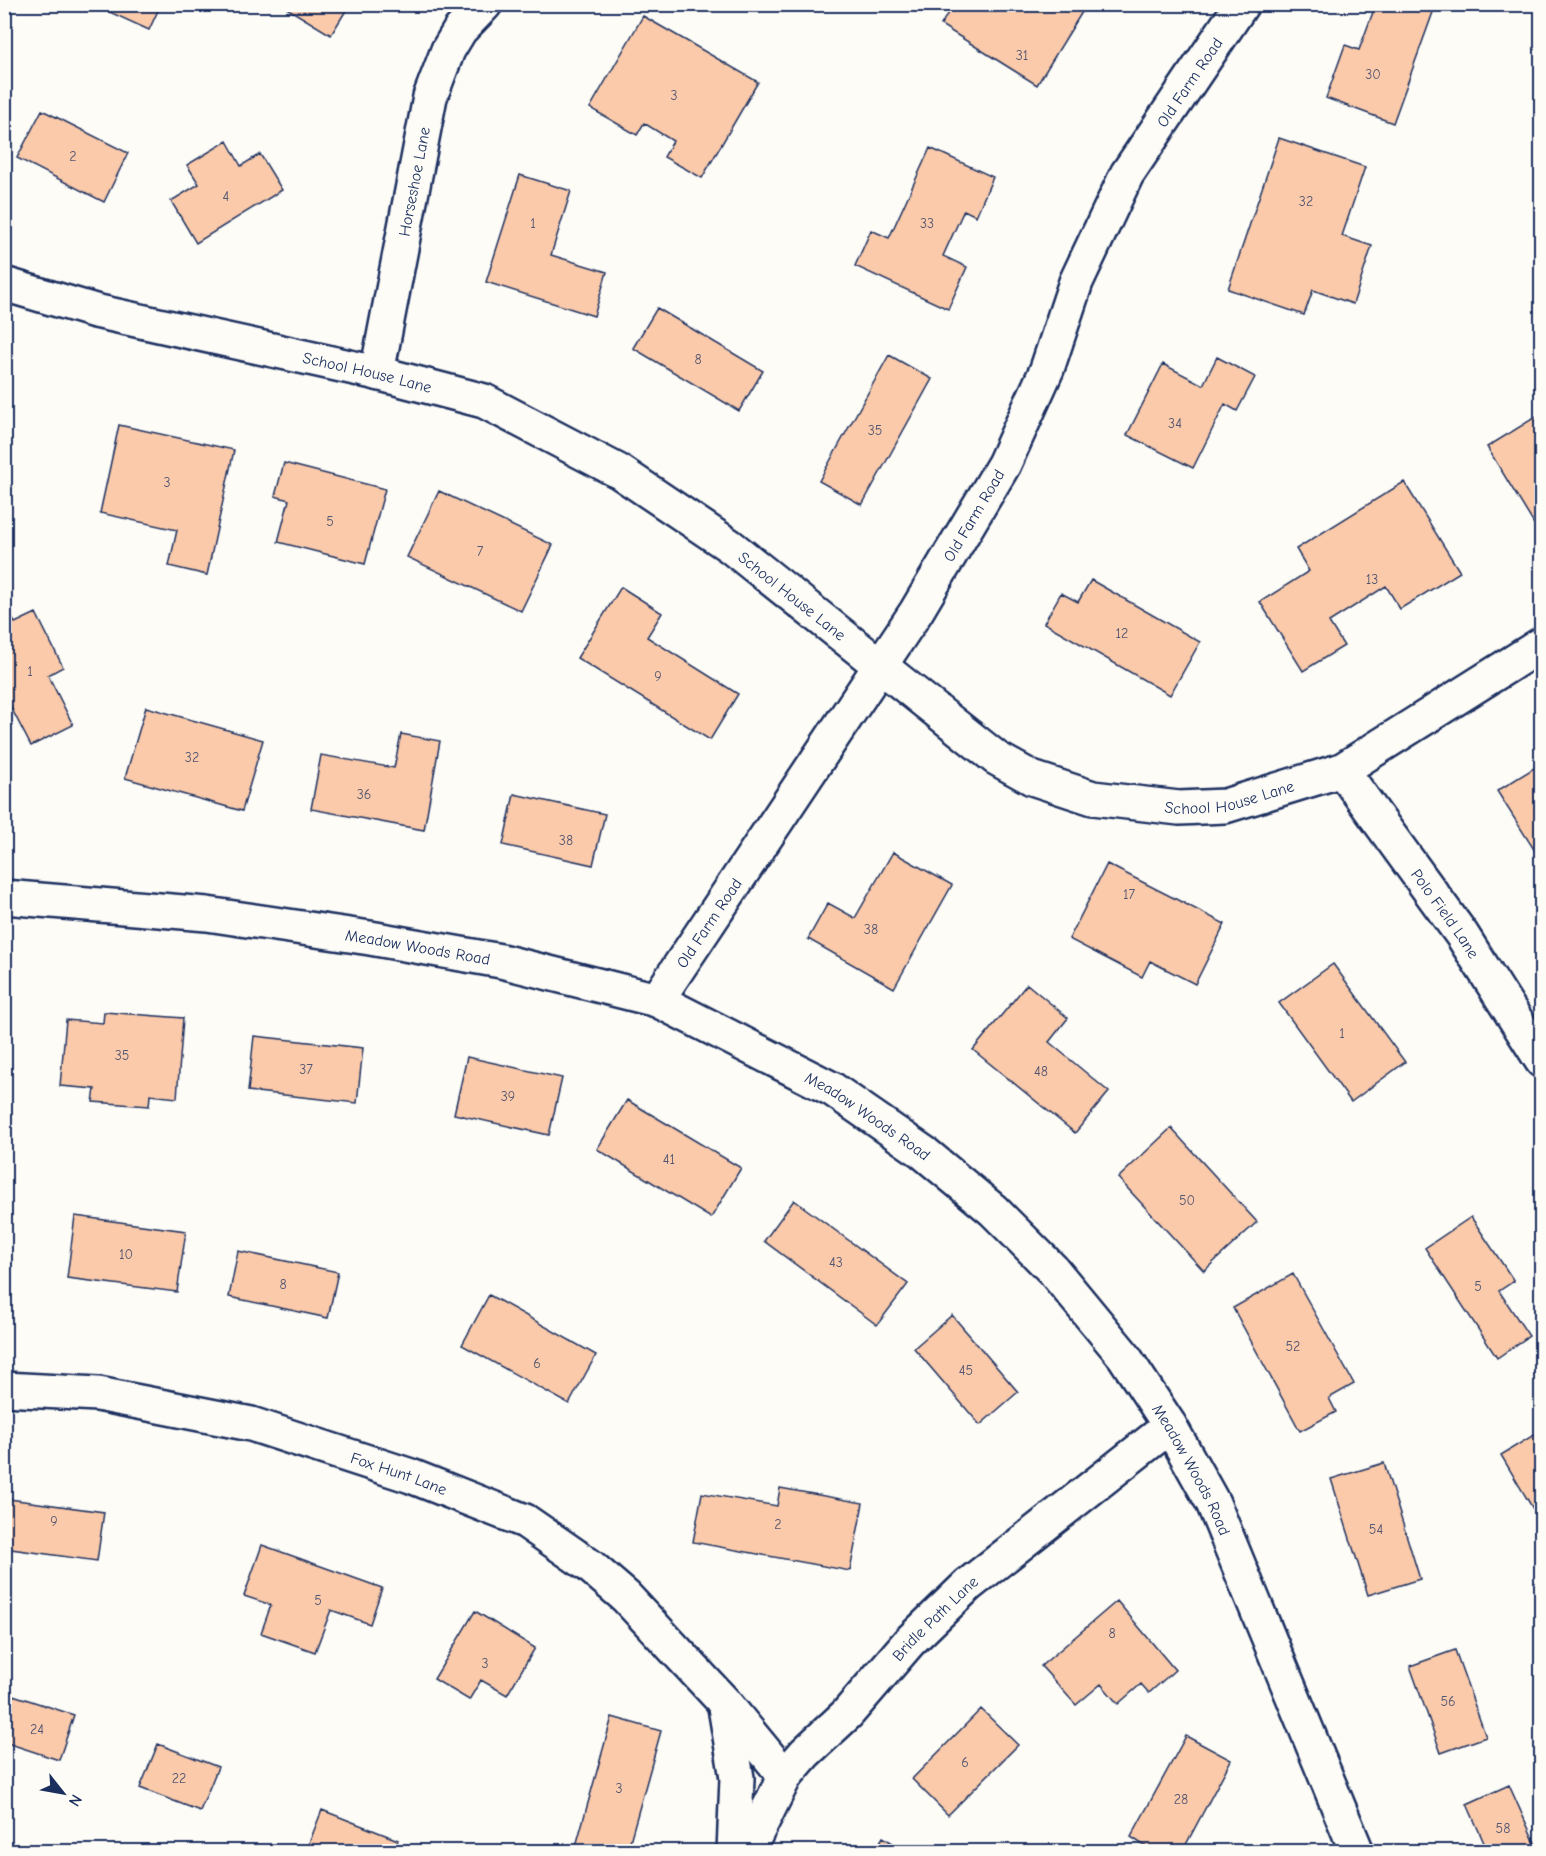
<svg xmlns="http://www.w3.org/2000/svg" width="1546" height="1856" font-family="'Comic Neue',sans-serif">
<rect width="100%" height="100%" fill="#fdfcf7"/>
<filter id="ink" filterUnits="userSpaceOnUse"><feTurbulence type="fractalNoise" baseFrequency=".0167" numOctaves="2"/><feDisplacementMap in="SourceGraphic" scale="12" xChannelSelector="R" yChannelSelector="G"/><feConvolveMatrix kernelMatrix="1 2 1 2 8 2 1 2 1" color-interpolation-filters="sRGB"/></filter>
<g filter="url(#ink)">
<path fill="#facaaa" stroke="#1b2f5e" stroke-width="1.5" d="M108,4H161L149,30L105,10Z
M280,4H350L331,35Z
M953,4H1087L1037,85L941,25Z
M1376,4H1436L1393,123L1326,98L1345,45L1359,50Z
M643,16L758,82L702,178L664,157L673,141L644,123L637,135L590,108Z
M42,110L128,153L104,202L17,158Z
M1279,138L1365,167L1342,236L1372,246L1353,304L1313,290L1304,315L1228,289Z
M227,141L241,166L260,154L282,190L196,243L171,201L199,184L187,165Z
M930,148L993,177L976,216L964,210L943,256L967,267L948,309L855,266L871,230L889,238Z
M520,175L571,191L551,255L607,272L594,316L486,282Z
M657,308L763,371L739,411L633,348Z
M889,355L932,379L862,505L819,481Z
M1217,357L1255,377L1237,411L1225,404L1193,468L1127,435L1163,364L1203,385Z
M1542,413V533L1540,534L1487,447Z
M119,425L234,450L207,575L169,566L177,530L100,513Z
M284,463L385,489L365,564L278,542L289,500L275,496Z
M1404,482L1460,572L1400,609L1386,586L1329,622L1344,646L1303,671L1260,602L1309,571L1296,549Z
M439,491L553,545L521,611L407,557Z
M1091,580L1200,642L1170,695L1044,623L1061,593L1078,602Z
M621,587L662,613L647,637L738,694L710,740L577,658Z
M4,603L15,623L36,613L63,667L48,675L73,725L31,746L4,694Z
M146,707L263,740L242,811L125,778Z
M401,734L440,741L424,830L311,809L321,755L394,768Z
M1542,763V862L1497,791Z
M514,794L605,814L593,865L503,845Z
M893,852L952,885L894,988L808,939L828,903L855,918Z
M1107,864L1225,924L1195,984L1150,961L1142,977L1069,939Z
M1333,964L1405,1062L1351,1102L1279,1003Z
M1027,984L1068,1018L1049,1042L1109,1092L1075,1133L973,1050Z
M104,1012L183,1018L177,1098L150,1095L149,1106L93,1102L95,1089L60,1086L66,1020L103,1023Z
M254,1036L363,1048L357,1103L248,1091Z
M467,1057L562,1078L549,1135L454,1114Z
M627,1100L741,1168L711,1218L597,1149Z
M1171,1128L1257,1222L1204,1271L1118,1178Z
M794,1200L908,1284L877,1325L764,1241Z
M75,1216L186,1231L177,1292L67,1278Z
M1471,1217L1514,1281L1499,1291L1529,1336L1497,1358L1425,1248Z
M238,1251L338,1272L328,1318L229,1297Z
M1293,1274L1354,1384L1329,1398L1336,1412L1300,1431L1233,1308Z
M489,1295L596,1355L569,1404L462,1345Z
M952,1315L1018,1392L980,1425L914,1348Z
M1542,1430V1524L1501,1455Z
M1384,1463L1420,1579L1368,1595L1331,1479Z
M780,1488L863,1503L850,1571L693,1542L702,1493L777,1506Z
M9,1499L104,1512L97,1561L4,1548Z
M262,1545L382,1588L370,1624L331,1610L315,1652L261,1633L271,1605L244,1596Z
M1117,1601L1175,1670L1149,1693L1141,1684L1118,1704L1101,1684L1076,1705L1041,1666Z
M475,1611L535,1648L507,1695L481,1680L469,1700L434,1679Z
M1455,1650L1486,1737L1441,1753L1410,1666Z
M4,1692L74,1715L59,1760L4,1742Z
M981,1709L1018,1745L948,1815L912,1779Z
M612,1717L661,1731L627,1852H597L576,1846Z
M1186,1736L1231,1760L1182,1852H1154L1131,1837Z
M158,1744L218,1767L200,1811L140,1788Z
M1509,1785L1539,1852H1488L1467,1804Z
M322,1810L398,1840L393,1852L306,1851Z
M883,1837L907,1852H874Z"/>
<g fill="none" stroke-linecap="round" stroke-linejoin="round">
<g stroke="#1b2f5e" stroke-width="38">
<g id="street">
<path id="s1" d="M4,284L95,311L377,373L484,401L620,472L730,546L996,758L1032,778L1093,798L1179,808L1225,806L1342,770L1542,644"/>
<path id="s2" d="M377,373L430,97L448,50L460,30L485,4"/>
<path id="s3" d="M1342,770L1462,935L1542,1061"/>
<path id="s4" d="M4,897L207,914L370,938L501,961L657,1000L832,1089L923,1152L993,1210L1053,1270L1124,1356L1170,1426L1213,1503L1357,1852"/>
<path id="s5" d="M657,1000L916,612L1004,464L1047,369L1076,282L1127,174L1242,4"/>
<path id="s6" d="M4,1389L98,1394L251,1424L411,1476L525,1521L590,1566L626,1597L724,1702L785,1776"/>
<path d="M725,1707L737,1778L734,1852"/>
<path id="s7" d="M747,1852L785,1776L805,1753L847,1714L909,1642L968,1585L1170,1426"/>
</g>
</g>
<use href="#street" stroke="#fdfcf7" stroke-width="33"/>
</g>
</g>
<g text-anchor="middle" stroke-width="4.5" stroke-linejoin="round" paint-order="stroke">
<g font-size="14" fill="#535671">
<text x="1022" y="60">31</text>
<text x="1373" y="79">30</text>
<text x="674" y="100">3</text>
<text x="73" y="161">2</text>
<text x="226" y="201">4</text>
<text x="1306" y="206">32</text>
<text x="533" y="228">1</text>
<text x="927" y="228">33</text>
<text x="698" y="364">8</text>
<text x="1175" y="428">34</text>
<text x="875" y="435">35</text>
<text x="167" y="487">3</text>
<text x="330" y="526">5</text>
<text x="480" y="556">7</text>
<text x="1372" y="584">13</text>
<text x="1122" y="638">12</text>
<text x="30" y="676">1</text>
<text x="658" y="681">9</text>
<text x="192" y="762">32</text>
<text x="364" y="799">36</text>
<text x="566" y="845">38</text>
<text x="1129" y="899">17</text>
<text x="871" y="934">38</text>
<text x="1342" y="1038">1</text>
<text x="122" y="1060">35</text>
<text x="306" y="1074">37</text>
<text x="1041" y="1076">48</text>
<text x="508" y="1101">39</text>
<text x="669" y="1164">41</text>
<text x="1187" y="1205">50</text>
<text x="126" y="1259">10</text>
<text x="836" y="1267">43</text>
<text x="283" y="1289">8</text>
<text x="1478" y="1291">5</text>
<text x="1293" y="1351">52</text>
<text x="537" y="1368">6</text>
<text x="966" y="1375">45</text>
<text x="54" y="1526">9</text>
<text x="778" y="1529">2</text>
<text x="1376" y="1534">54</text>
<text x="318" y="1605">5</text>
<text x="1112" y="1638">8</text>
<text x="485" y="1668">3</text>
<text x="1448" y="1706">56</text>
<text x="37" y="1734">24</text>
<text x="965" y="1767">6</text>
<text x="179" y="1783">22</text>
<text x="619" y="1793">3</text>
<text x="1181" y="1804">28</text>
<text x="1503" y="1833">58</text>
</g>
<g font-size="16" fill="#1b2f5e" stroke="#fdfcf7">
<text dy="6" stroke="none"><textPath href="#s5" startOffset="1065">Old Farm Road</textPath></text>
<text dy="6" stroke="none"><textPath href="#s2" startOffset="195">Horseshoe Lane</textPath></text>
<text dy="6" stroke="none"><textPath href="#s1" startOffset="374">School House Lane</textPath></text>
<text dy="6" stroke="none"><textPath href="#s5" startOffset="579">Old Farm Road</textPath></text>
<text dy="6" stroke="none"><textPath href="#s1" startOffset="860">School House Lane</textPath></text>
<text dy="6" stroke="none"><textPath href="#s1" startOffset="1364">School House Lane</textPath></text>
<text dy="6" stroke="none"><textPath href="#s3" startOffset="177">Polo Field Lane</textPath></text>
<text dy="6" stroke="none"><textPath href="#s5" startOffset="93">Old Farm Road</textPath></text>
<text dy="6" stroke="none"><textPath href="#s4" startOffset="417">Meadow Woods Road</textPath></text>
<text dy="6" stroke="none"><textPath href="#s4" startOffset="903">Meadow Woods Road</textPath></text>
<text dy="6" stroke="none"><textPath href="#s4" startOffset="1389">Meadow Woods Road</textPath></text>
<text dy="6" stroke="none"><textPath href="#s6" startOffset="406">Fox Hunt Lane</textPath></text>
<text dy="6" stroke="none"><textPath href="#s7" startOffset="303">Bridle Path Lane</textPath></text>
</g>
</g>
<rect width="1546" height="1856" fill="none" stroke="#fdfcf7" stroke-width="24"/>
<rect x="12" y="12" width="1522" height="1832" fill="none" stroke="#1b2f5e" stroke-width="2" filter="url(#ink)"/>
<g transform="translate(63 1793) rotate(121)" stroke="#fdfcf7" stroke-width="4.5" paint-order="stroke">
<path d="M0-4.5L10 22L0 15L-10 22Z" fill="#1b2f5e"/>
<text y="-9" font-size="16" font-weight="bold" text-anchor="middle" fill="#1b2f5e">N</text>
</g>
</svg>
